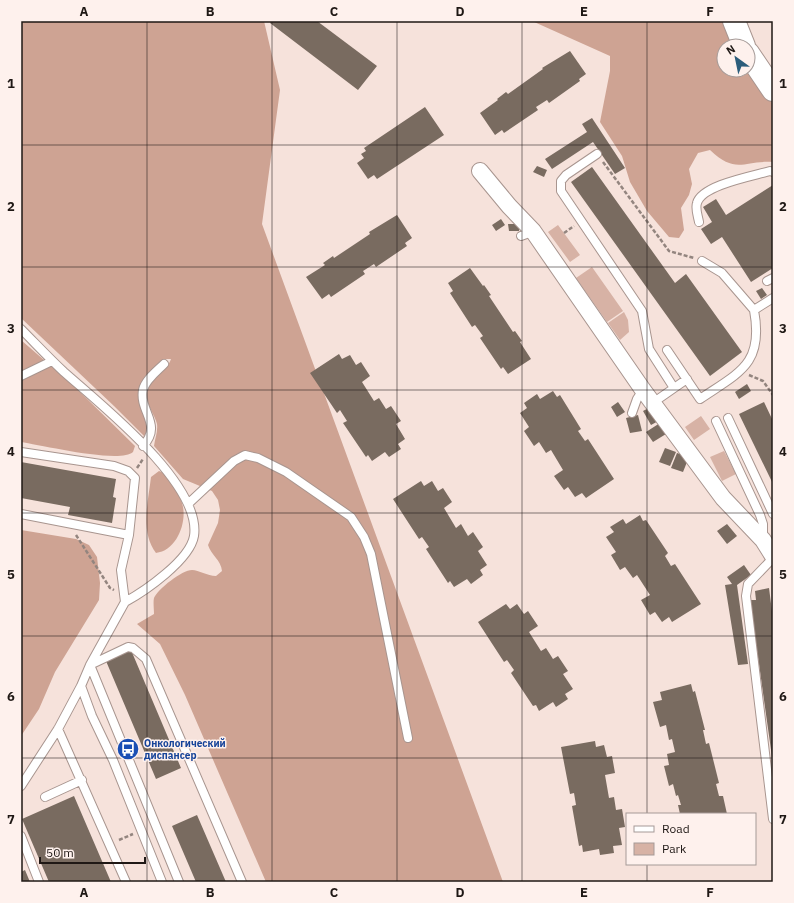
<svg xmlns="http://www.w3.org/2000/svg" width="794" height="903" font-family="'IBM Plex Sans',sans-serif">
<rect width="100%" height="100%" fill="#f6e2db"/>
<path fill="#d7b2a5" d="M558,225L580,255L570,262L548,232Z
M592,267L623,311L607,322L576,278Z
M624,312L628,320L629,332L620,340L608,323Z
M701,416L710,429L694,440L685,427Z
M724,451L736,474L722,481L710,457Z"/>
<path fill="#cea393" d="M21,21H264L280,90L262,224L503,882H266L185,695L160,644L137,624L154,614C154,609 153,602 154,598C158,589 182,570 192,570C199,570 207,576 216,576L222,571C221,560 211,555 208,545L218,523L220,510L218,500L212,491L183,479L154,446C155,438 158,432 157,424C155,414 144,402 147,392C150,378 167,372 171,359H165L140,385C137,402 147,416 147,432L144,436L114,406L21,318Z
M532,21H727L736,46H724V70L748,69L773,104V162C744,160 736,175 710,150L698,153L689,169L692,184L689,195L681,208L684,230L679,238L669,237L647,211L630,182L622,156L600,122L610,71V56Z
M21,340L75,387L135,446L133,452C120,464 41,445 21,442Z
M159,471L164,473C170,482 179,493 182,503C188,521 177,551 156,553C140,531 148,503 151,477Z
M21,530L76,539L89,545L97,557L100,583L99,600L55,672L39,709L21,736Z"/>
<path fill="#796b60" d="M271,21H317L377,66L358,90L270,23Z
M570,51L586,74L579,79L580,81L549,103L547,100L536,107L538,110L504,133L502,130L495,135L480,113L498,100L497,99L506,92L508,94L543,69L542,68Z
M425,107L444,135L377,179L374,175L368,179L357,163L364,158L361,154L366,151L364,148Z
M592,118L625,168L615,174L593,142L552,169L545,159L587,132L582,124Z
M537,166L547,170L544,177L533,172Z
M592,167L675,283L686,274L742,352L710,376L571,182Z
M773,185V268L751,282L722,237L711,244L701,229L712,222L703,207L716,199L726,215Z
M397,215L412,238L405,243L407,246L376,267L374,264L363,271L365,274L331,297L329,294L322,299L306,277L325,265L323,263L333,256L334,258L370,234L369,232Z
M501,219L505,225L496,231L492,225Z
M508,224H519V231H509Z
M470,268L483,286L484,285L491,295L489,296L513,332L515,331L522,341L520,342L531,359L508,374L503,367L501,369L480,338L483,336L475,325L472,327L450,293L453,291L448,283Z
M762,288L767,295L761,299L756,291Z
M339,354L342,359L350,355L356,365L361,362L370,376L362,382L374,401L379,398L386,409L391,406L401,421L396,424L405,439L398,444L401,449L389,457L385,452L372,461L368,455L366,457L343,423L347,421L340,410L337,413L310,373Z
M747,384L751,391L739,399L735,392Z
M553,391L557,397L560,395L581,429L578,431L585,441L588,439L614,479L586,498L582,493L575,497L568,487L564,490L554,476L563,470L551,450L546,453L539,442L534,446L524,431L529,427L520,413L527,408L524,403L537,394L540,399Z
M618,402L625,412L617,417L611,407Z
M764,402L773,421V484L739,414Z
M654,405L662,419L651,425L643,411Z
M638,415L642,431L630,433L626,418Z
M660,423L666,434L653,442L646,432Z
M665,448L676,452L670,466L659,462Z
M677,453L689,457L683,472L671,468Z
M21,462L116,479L113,497L116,498L112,523L68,515L70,507L21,498Z
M421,481L424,486L432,481L438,491L443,488L452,502L444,508L456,528L461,524L468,536L473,532L483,547L478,551L487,565L480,570L483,575L471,584L467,579L454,587L450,581L448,583L426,549L429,547L422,537L419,539L393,499Z
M640,515L643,521L646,520L668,553L665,556L671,566L675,564L701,604L672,622L669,617L662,622L655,612L650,615L641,600L650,595L637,575L633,578L625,567L620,570L611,555L616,552L606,537L614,532L610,527L623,519L626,524Z
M727,524L737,536L727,544L717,531Z
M744,565L751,575L737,585L748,664L738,665L725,585L732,584L727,577Z
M769,588L773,619L772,757L750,600H756L755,591Z
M506,604L510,609L517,604L524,614L528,611L538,626L529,632L541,651L546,648L553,659L558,656L568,671L563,674L573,689L565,694L568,699L556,707L553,702L539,711L536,705L533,706L511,673L514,670L507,660L504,662L478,622Z
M131,650L181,768L156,779L106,661Z
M691,684L693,692L695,691L705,730H703L706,744L709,743L719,783L716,784L719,796H723L727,814H680L678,805H681L678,795L676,796L673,784L669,786L664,766L669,765L667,754L675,752L672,739L669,740L666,725L660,727L653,702L662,700L660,692Z
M595,741L596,747L604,745L607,757L612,756L615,773L605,775L609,798L614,797L616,810L622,809L625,827L619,828L622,845L613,846L614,853L600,855L599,849L583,852L582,845L579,846L572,806L576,805L574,793L570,794L561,747Z
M74,796L111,882H49L22,819Z
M197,815L226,882H196L172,826Z
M25,870L30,882H21V872Z"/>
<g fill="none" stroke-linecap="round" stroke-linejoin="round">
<g stroke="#a8958f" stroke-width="10">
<path id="lane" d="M597,154L566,175L561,181V191L642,311L649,349L674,388
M699,222C698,216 695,209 697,203C702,185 753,176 770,171L773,172
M521,236L532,232L534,234
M702,261L722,273L754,310
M767,281L773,278
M21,329C35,343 49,358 64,372C100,404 202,484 194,536C190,560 145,591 125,602
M667,350L700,399C740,372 764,364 754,310L773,298
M21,376L52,361
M654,402L687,379
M632,413L637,399L643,390
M728,418L773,514
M716,421L760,515L763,524V539
M143,446C163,424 139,412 143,390C145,380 157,371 164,364
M21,452L114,466L128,471L135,478L129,535L121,570L125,602L90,665L81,686L92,716L113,760L162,882
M189,503L234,461L245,455L258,458L286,472L351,517L364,537L371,554L408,738
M21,514L129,535
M773,558L748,584L746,596L773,819
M58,729L126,882
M21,786L58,729L81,686
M45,797L82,780
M21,836L39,882
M179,882L90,665L128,647L133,648L146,659L242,882"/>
</g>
<g stroke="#a8958f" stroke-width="18">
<path id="street" d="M480,171L509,206L533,231L643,390L723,498L763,540L773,556"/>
</g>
<g stroke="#a8958f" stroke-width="24">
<path id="secondary" d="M734,21L744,46
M748,53L773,90"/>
</g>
<path stroke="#93857f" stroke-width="2.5" stroke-dasharray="4 2" stroke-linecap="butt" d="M603,162L669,251L694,258
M564,233L574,226
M749,375L763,381L773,395
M137,468L143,459
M76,535L110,588L114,590
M119,840L133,834"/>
<use href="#lane" stroke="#fff" stroke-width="8"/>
<use href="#street" stroke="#fff" stroke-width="16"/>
<use href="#secondary" stroke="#fff" stroke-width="22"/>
</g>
<path fill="none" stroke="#1f1815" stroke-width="1" stroke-opacity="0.55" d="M147,21V882M272,21V882M397,21V882M522,21V882M647,21V814M21,145H773M21,267H773M21,390H773M21,513H773M21,636H773M21,758H773M647,864V882"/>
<defs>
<g id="bus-disc" transform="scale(1.15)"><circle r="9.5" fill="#1a4fb4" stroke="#fef1ed"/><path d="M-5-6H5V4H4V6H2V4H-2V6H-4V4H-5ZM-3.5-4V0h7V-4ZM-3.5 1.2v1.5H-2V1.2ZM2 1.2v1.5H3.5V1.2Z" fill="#fff"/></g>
</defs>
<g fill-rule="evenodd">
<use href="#bus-disc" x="128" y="749"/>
</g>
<g text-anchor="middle" stroke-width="3" stroke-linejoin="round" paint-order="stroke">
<g font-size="10" font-weight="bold" fill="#164399" stroke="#fef1ed" text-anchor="start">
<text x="144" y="747">Онкологический<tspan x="144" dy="12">диспансер</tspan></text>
</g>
</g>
<rect width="794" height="903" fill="none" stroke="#fef1ed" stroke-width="44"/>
<rect x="626" y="813" width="130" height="52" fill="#fef1ed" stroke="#a59a97"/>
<rect x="634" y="826" width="20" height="6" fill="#ffffff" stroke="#a59a97"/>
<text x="662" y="833" font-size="12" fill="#1f1815">Road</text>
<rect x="634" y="843" width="20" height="12" fill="#d7b2a5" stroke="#a59a97"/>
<text x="662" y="853" font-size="12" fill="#1f1815">Park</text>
<g transform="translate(736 58) rotate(327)"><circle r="19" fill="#fef1ed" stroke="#a59a97"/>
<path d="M0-3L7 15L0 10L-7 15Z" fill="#2c5d7b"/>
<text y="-6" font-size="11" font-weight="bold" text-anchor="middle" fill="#1f1815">N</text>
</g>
<path d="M40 857v6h105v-6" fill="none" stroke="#1f1815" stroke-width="2"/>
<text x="46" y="857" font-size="12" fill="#1f1815" stroke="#fef1ed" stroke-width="3" paint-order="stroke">50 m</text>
<rect x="22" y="22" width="750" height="859" fill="none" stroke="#1f1815" stroke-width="1.5"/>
<g font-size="13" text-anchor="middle" font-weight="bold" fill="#1f1815">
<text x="84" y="16">A</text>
<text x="210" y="16">B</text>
<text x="334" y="16">C</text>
<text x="460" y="16">D</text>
<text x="584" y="16">E</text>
<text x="710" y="16">F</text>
<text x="11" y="88">1</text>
<text x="783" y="88">1</text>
<text x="11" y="211">2</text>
<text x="783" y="211">2</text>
<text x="11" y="333">3</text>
<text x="783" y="333">3</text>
<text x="11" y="456">4</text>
<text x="783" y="456">4</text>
<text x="11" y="579">5</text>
<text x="783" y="579">5</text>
<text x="11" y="701">6</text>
<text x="783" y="701">6</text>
<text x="11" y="824">7</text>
<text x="783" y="824">7</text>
<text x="84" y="897">A</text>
<text x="210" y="897">B</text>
<text x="334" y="897">C</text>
<text x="460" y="897">D</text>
<text x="584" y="897">E</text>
<text x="710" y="897">F</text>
</g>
</svg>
